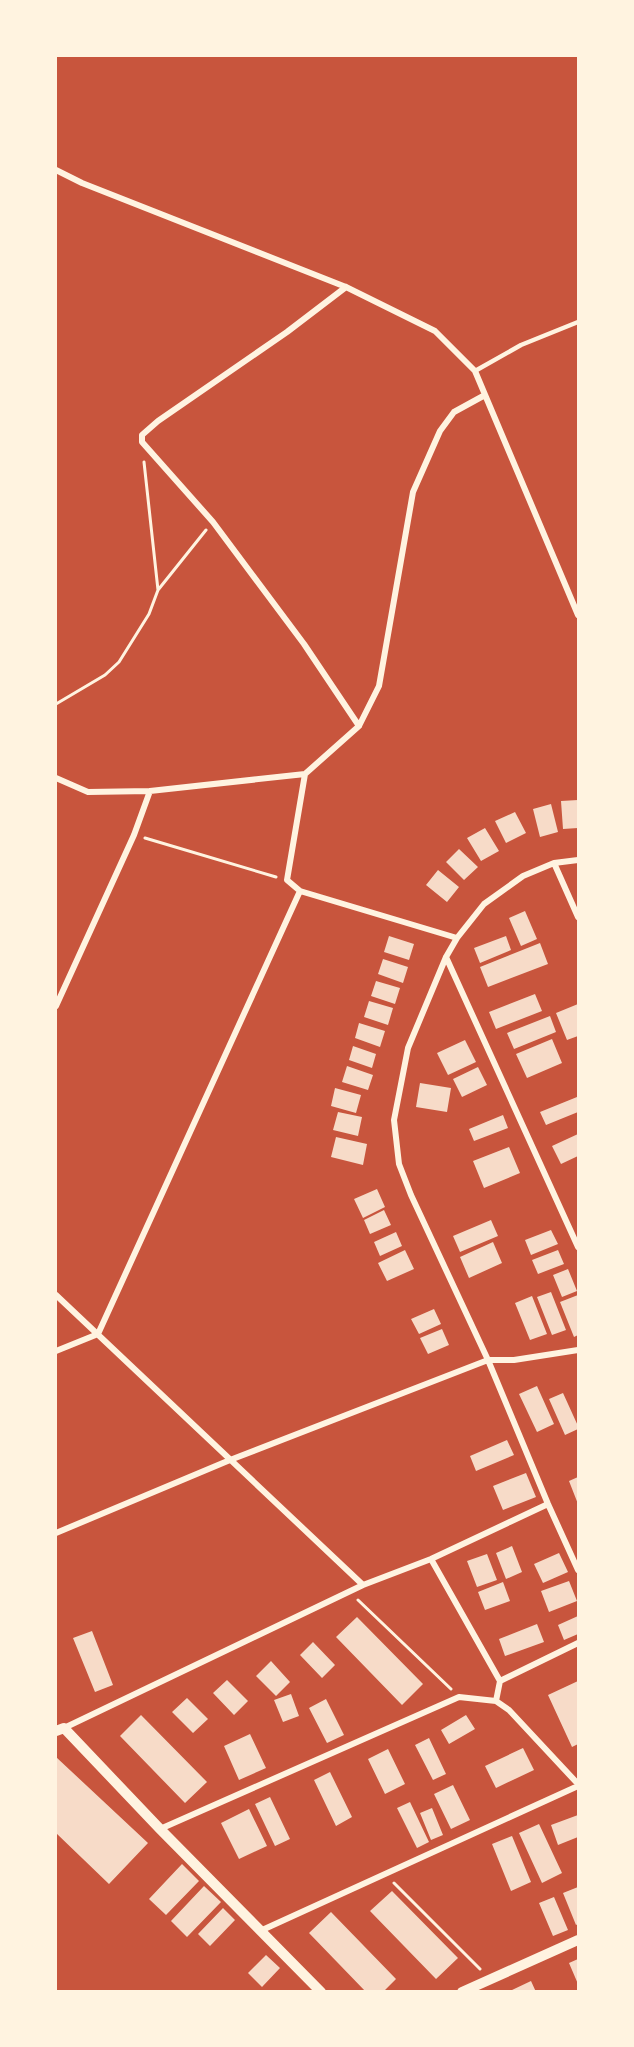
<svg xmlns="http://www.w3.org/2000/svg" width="634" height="2047" font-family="Arial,sans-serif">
<rect width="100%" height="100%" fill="#c8553d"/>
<path fill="#f7dbc8" d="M578,800V828L563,829L561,801Z
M551,804L558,832L540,837L533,809Z
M515,812L526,833L506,843L495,821Z
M485,828L499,851L481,861L467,838Z
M459,849L478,867L464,880L446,862Z
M438,870L459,887L447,902L426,885Z
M525,911L537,939L521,946L509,918Z
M389,936L414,944L409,960L384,952Z
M506,936L511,950L480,963L474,948Z
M540,943L548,964L488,987L480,967Z
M383,959L408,967L403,983L378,974Z
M376,981L400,988L395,1004L371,996Z
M535,994L542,1011L496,1029L489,1012Z
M369,1001L393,1008L388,1025L364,1017Z
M578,1004V1036L567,1040L556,1013Z
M550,1016L556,1032L514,1049L507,1033Z
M359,1023L385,1031L380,1047L355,1038Z
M552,1039L562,1063L527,1078L516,1054Z
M465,1040L476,1062L448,1075L437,1053Z
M353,1046L376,1054L372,1068L349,1060Z
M347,1066L373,1075L368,1090L342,1082Z
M478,1067L487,1085L462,1097L453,1079Z
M420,1083L451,1088L447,1112L416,1107Z
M335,1088L361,1095L356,1113L331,1106Z
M577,1097L578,1112L546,1125L540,1112Z
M338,1112L362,1117L358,1136L333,1130Z
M503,1115L508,1128L474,1141L469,1129Z
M578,1134V1156L561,1164L552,1146Z
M336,1137L367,1144L363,1165L331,1157Z
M509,1147L520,1173L484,1188L473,1161Z
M377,1189L385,1207L363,1218L354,1199Z
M384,1210L391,1225L370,1234L364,1220Z
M491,1220L498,1236L460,1252L453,1236Z
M551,1230L558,1244L531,1255L525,1240Z
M396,1232L402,1246L380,1256L374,1242Z
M493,1242L502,1263L469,1278L460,1257Z
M405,1250L414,1269L387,1281L378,1263Z
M558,1250L564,1264L538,1274L532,1260Z
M568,1269L577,1291L562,1297L553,1275Z
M551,1292L566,1330L552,1335L537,1297Z
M578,1295V1335L574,1337L560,1302Z
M532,1296L547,1334L530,1340L515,1303Z
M434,1309L441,1324L419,1334L411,1319Z
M442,1329L449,1345L428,1354L420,1338Z
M537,1386L554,1424L537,1432L519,1394Z
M563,1393L578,1426V1429L565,1435L549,1399Z
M507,1440L514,1455L476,1471L470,1456Z
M526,1473L536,1497L503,1510L493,1486Z
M578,1477V1504L569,1481Z
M512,1546L522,1572L506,1579L496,1553Z
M559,1553L568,1572L543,1583L534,1564Z
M487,1554L497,1580L477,1587L467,1561Z
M569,1581L577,1601L549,1612L541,1591Z
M503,1582L510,1601L485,1610L478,1592Z
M578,1616V1634L564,1640L558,1625Z
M357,1617L423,1684L402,1705L336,1637Z
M537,1624L544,1642L505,1656L499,1639Z
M92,1631L113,1685L95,1692L73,1638Z
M313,1642L335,1665L322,1678L300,1655Z
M271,1661L290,1682L276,1696L256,1676Z
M227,1680L248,1701L234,1715L213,1693Z
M578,1681V1744L572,1747L548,1695Z
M291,1694L299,1716L283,1722L274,1700Z
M187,1698L208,1719L193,1733L172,1712Z
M326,1699L344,1735L327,1743L309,1708Z
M141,1715L207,1782L185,1803L120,1736Z
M466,1715L475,1729L449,1744L441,1730Z
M250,1734L266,1768L239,1780L224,1746Z
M429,1738L446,1774L433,1780L415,1745Z
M523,1748L534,1770L496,1788L485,1766Z
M388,1749L405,1784L385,1794L368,1759Z
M56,1757L148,1843L109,1884L56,1833Z
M330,1772L352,1817L336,1826L314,1780Z
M453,1785L470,1820L451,1829L434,1794Z
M270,1797L290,1839L275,1846L255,1804Z
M410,1802L429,1842L417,1848L397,1808Z
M432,1808L443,1835L431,1840L420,1813Z
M249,1809L267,1846L239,1859L221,1823Z
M578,1815V1837L558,1845L551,1825Z
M539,1824L562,1873L542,1883L519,1833Z
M512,1836L531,1882L511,1891L492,1844Z
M182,1864L199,1881L166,1915L149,1899Z
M204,1886L221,1902L187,1937L171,1921Z
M578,1887V1924L576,1925L563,1893Z
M392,1891L458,1958L436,1979L370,1911Z
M554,1897L568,1930L553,1936L539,1903Z
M223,1908L235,1920L210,1946L198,1934Z
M331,1912L396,1979L383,1992H366L309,1933Z
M266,1955L280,1968L262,1987L248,1973Z
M578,1959V1984L569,1963Z
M531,1981L536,1992H513L512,1990Z"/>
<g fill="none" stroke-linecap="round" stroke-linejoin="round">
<path stroke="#fff3e0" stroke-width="3" d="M158,590L206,530
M56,704L105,675L119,662L149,614L158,590L144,462
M145,838L276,877
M358,1600L451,1689
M394,1883L480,1969"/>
<path stroke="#fff3e0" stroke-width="4.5" d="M475,371L521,345L578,322"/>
<path stroke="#fff3e0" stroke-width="6" d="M56,170L82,183L346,287L435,331L475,371L578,615
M346,287L287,332L158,421L142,435V442L213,522L304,644L359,726
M305,774L287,880L300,891L457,938
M56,778L88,792L150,791L305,774L359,726L379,686L413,492L440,431L454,412L485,395
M578,860L554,863L523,876L484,904L457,938L446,957L408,1048L394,1120L399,1164L411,1195L488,1360L548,1504L578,1570
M554,863L578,917
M446,957L578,1247
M56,1006L134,835L150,791
M56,1295L363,1585
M56,1351L98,1334L300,891
M56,1533L230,1460L488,1360H514L578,1350
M431,1559L500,1681
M496,1701L509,1710L578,1784
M64,1728L363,1585L431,1559L548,1504
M160,1829L459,1697L496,1701L500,1681L578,1643
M260,1931L578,1786"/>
<path stroke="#fff3e0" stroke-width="10" d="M56,1731L64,1728L160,1829L321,1992
M462,1992L578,1940"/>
</g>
<rect width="634" height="2047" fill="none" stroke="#fff3e0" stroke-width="114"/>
</svg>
